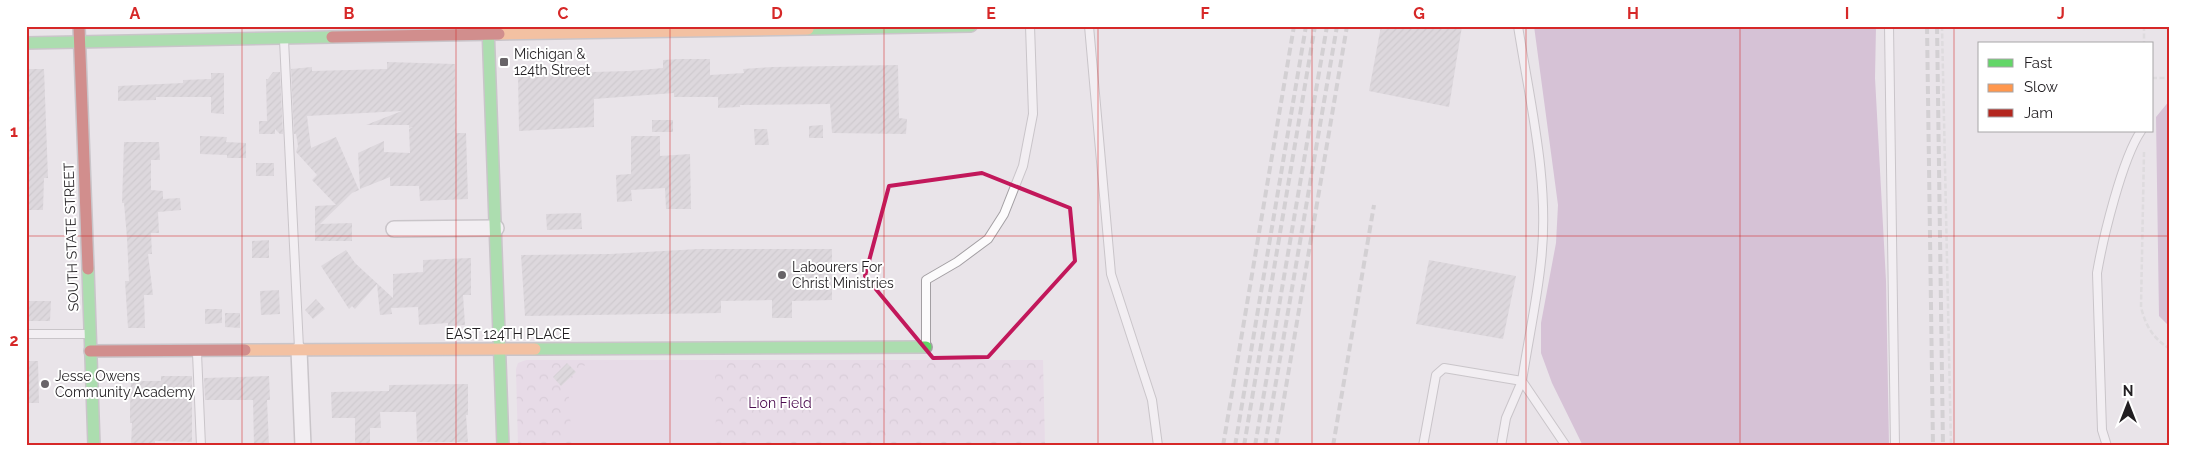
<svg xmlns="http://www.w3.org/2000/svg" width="2196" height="472" font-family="Raleway,sans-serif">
<defs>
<pattern id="forest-crowns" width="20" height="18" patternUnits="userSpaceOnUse" patternTransform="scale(1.25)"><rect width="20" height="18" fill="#e5d0e5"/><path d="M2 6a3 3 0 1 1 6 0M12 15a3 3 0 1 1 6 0" fill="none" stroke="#c4b2c4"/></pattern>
<pattern id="building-hatch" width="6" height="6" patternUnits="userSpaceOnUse" patternTransform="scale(1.25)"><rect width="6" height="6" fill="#cecace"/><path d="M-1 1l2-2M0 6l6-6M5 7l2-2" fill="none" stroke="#b1adb1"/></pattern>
</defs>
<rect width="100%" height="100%" fill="#e9e4e9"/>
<path fill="url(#forest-crowns)" d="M526,360H1043L1045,446H518L516,369L518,363Z"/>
<path fill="#e5d0e5" d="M715,362L716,435L705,446H572L568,382L587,363Z"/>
<path fill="#be99bf" d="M1534,26H1876L1875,78L1886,281L1889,446H1583L1552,383L1541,353V323L1556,243L1558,205Z
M2170,100V327L2159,316L2156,117Z"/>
<path fill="url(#building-hatch)" d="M1381,26H1462L1449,107L1369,91Z
M681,59H710V75L744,73L743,69L772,67L898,65L899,118L907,119L906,134L832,133L830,104L740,105V107L718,108V97H674V93L594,99V127L519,131L518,74L630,71L663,68V60Z
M387,62L455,64L456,133H466L468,199L420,201L419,186H390V177L360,189L358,153L384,141V152L410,153L409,129L413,127L409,128V125H366L402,111L307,116L311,148L336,137L359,190L352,193L320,224L352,223V241H315V206L336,205L312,180L317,175L296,152L298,146L296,134H294L291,69L312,67V71L387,69Z
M26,69H44L48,178H44L43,210H26Z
M273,72H280L283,134H280L275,129V134H259V121H267L266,79H268Z
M211,73H224V114L211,113V97H156V100L118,101V86L183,83V80L211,79Z
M652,120H673V132H652Z
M823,125V138H809V126Z
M754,129H767L769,145H755Z
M200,136L227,137L226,142L246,143V158H227V155L200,154Z
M631,136H660V156L690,154L691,209H666L665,188L631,190L632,201L617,202L616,175L631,174Z
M124,142H159L160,160H151V190L163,191V199L180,198L181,210L158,212L159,233H151L152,254H148L153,295H144L145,328H128L125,281H129L127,238L124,203H122Z
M256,163H274V176H256Z
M581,213L582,229L547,230L546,214Z
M269,240V258H252V241Z
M699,249H832V300L792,301V318H772V300L721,301V313L525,316L521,255L610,254Z
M346,250L355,263L393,298V274L423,272V260L471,258V295H463L465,325L448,326V323L419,325L418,307L391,308L392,314L380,315L377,284L355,309L352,306L349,309L321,266Z
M1429,260L1516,276L1503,339L1416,324Z
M279,290L280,314L261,315L260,291Z
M316,299L325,309L313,319L305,310Z
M26,301H51L50,321H26Z
M205,309H222V323L205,324Z
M225,313H240V328L225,327Z
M26,361H38L39,403H26Z
M567,363L576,372L561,386L553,377Z
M161,376H192V442L155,441V446H131L132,423H130V408L131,381H161Z
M269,376L270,400H267L269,446H254L253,400H205L204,378Z
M468,384V415H466L468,442H417L416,412H380L381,428H370V446H355V418H332L331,392L389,391V385Z"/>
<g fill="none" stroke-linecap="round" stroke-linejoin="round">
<g stroke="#a39fa3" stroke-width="10">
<path id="lane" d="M1089,26L1111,274L1152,400L1158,446
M1518,26C1530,103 1550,183 1541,261C1537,301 1528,341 1522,381L1566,446
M1889,26L1895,446
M284,40L299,348
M26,334H88
M926,344V280L957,262L988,239L1004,214L1023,166L1033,114L1030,26
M197,353L201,446
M1423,446L1436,375L1444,368L1522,381L1506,418L1501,446
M2107,446L2102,430L2097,273C2103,238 2122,159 2141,131"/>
</g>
<g stroke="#a39fa3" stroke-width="18">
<path id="street" d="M394,229L496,228
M299,350L303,446"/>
</g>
<g stroke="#a39fa3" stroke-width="14">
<path id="fast" d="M488,26L503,446
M808,29L971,26
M26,43L332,37
M88,269L94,446
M535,349L926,347"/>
</g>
<g stroke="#a39fa3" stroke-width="14">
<path id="slow" d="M499,34L808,29
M245,350L535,349"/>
</g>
<g stroke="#a39fa3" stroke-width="14">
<path id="jam" d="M79,27L88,269
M332,37L499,34
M90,351L245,350"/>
</g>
<path stroke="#d0d0d0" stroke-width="2.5" stroke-dasharray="5 2.5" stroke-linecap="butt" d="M1942,26L1951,446
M2144,26V44
M2152,78H2170
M2144,152L2141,307C2146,327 2153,338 2170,349"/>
<use href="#lane" stroke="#fcfbfc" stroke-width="8"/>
<use href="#street" stroke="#fcfbfc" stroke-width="15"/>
<use href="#fast" stroke="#63d668" stroke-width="11"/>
<use href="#slow" stroke="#ff974d" stroke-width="11"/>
<use href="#jam" stroke="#b3261e" stroke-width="11"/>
<path stroke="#b9b8b9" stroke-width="4" stroke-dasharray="8 4" stroke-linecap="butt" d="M1927,26L1933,446
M1937,26L1943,446
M1223,446L1294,26
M1235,446L1306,26
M1244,446L1315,26
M1255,446L1327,26
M1265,446L1337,26
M1276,446L1347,26
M1333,446L1374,205"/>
</g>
<path d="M0 0H2196V472H0ZM982,173L1070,208L1075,261L988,357L933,358L865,276L889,186Z" fill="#e9e4e9" fill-opacity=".55" fill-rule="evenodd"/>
<path fill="none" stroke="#c2185b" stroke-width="4" stroke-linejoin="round" d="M982,173L1070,208L1075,261L988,357L933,358L865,276L889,186Z"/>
<path fill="none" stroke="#d62828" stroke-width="1" stroke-opacity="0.55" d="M242,26V446M456,26V446M670,26V446M884,26V446M1098,26V446M1312,26V446M1526,26V446M1740,26V446M1954,26V446M26,236H2170"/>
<g fill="#686468" stroke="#fff" stroke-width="2">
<rect x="499" y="57" width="10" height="10" rx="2.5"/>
<circle cx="782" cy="275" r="5"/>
<circle cx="45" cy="384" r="5"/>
</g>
<g text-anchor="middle" stroke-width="4" stroke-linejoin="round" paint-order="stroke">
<g font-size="14" fill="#221f22" stroke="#fff" text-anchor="start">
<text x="514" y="59">Michigan &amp;<tspan x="514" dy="16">124th Street</tspan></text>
<text x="792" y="272">Labourers For<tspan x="792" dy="16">Christ Ministries</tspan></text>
<text x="55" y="381">Jesse Owens<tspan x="55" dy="16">Community Academy</tspan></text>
</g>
<g font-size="14" fill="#221f22" stroke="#fff">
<text transform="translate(71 237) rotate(-92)" y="5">SOUTH STATE STREET</text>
<text x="508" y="339">EAST 124TH PLACE</text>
</g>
<g font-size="14" fill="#4c0d50" stroke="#fff">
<text x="780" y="408">Lion Field</text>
</g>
</g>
<rect width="2196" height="472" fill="none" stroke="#ffffff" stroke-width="55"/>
<rect x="1978" y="42" width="175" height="90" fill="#ffffff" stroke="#a7a5a7"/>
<rect x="1988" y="59" width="25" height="8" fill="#63d668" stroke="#a7a5a7"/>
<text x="2024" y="68" font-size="15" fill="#221f22">Fast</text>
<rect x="1988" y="84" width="25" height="8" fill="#ff974d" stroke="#a7a5a7"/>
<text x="2024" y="92" font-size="15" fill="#221f22">Slow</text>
<rect x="1988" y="109" width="25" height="8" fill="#b3261e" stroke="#a7a5a7"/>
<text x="2024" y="118" font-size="15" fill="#221f22">Jam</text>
<g transform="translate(2128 404)" stroke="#ffffff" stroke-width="4" paint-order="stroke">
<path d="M0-4L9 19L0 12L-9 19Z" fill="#221f22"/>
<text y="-8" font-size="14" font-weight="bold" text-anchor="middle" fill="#221f22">N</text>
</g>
<rect x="28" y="28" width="2140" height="416" fill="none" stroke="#d62828" stroke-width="2"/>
<g font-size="16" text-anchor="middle" font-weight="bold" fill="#d62828">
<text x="135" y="19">A</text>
<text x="349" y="19">B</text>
<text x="563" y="19">C</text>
<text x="777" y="19">D</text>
<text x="991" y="19">E</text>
<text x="1205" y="19">F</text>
<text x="1419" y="19">G</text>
<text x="1633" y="19">H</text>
<text x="1847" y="19">I</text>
<text x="2061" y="19">J</text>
<text x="14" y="137">1</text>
<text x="14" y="346">2</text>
</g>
</svg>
